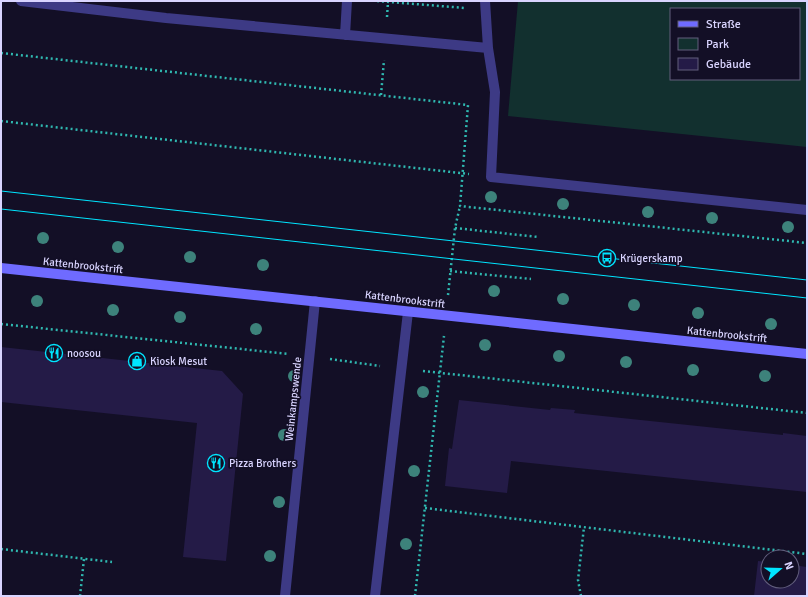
<svg xmlns="http://www.w3.org/2000/svg" width="808" height="597" font-family="Signika,sans-serif">
<rect width="100%" height="100%" fill="#130f26"/>
<path fill="#12302f" fill-rule="evenodd" d="M518,1H807V147L508,116ZM671,9H799V79H671Z"/>
<path fill="#241b47" d="M1,347L222,371L243,394L226,561L183,557L197,423L1,402Z
M459,400L550,410L551,408L575,410L574,413L783,435V433L807,436V492L511,461L507,493L445,486L449,448L452,449Z
M758,561L768,562V581H792V565L807,567V596H754Z"/>
<g fill="none" stroke-linecap="round" stroke-linejoin="round">
<path stroke="#2fb8b0" stroke-width="2.5" stroke-dasharray="2 3" stroke-linecap="butt" d="M377,1L465,8
M387,17L388,2
M1,53L468,105L460,206L807,243
M381,95L384,60
M1,121L469,174
M455,228L538,237
M450,271L531,279
M448,295L455,228L460,206
M1,324L289,354
M330,359L380,366
M423,371L807,413
M425,508L807,554
M1,549L112,562
M80,596L84,559
M415,596L444,336
M581,596L578,580L584,527"/>
<path stroke="#3d3a85" stroke-width="10" d="M21,1L166,18L488,48
M485,1L488,48L495,92L491,177L807,210
M345,35L347,1"/>
<path stroke="#3d3a85" stroke-width="10" d="M285,596L315,301
M375,596L408,312"/>
<path stroke="#6f6bff" stroke-width="10" d="M1,268L807,354"/>
<path stroke="#00e5ff" stroke-width="1" d="M1,191L807,280
M1,209L807,298"/>
</g>
<g fill="#3d827b">
<circle cx="491" cy="197" r="6"/>
<circle cx="563" cy="204" r="6"/>
<circle cx="648" cy="212" r="6"/>
<circle cx="712" cy="218" r="6"/>
<circle cx="788" cy="227" r="6"/>
<circle cx="43" cy="238" r="6"/>
<circle cx="118" cy="247" r="6"/>
<circle cx="190" cy="257" r="6"/>
<circle cx="263" cy="265" r="6"/>
<circle cx="494" cy="291" r="6"/>
<circle cx="563" cy="299" r="6"/>
<circle cx="37" cy="301" r="6"/>
<circle cx="634" cy="305" r="6"/>
<circle cx="113" cy="310" r="6"/>
<circle cx="698" cy="313" r="6"/>
<circle cx="180" cy="317" r="6"/>
<circle cx="771" cy="324" r="6"/>
<circle cx="256" cy="329" r="6"/>
<circle cx="485" cy="345" r="6"/>
<circle cx="559" cy="356" r="6"/>
<circle cx="626" cy="362" r="6"/>
<circle cx="693" cy="370" r="6"/>
<circle cx="294" cy="376" r="6"/>
<circle cx="765" cy="376" r="6"/>
<circle cx="423" cy="392" r="6"/>
<circle cx="284" cy="435" r="6"/>
<circle cx="414" cy="471" r="6"/>
<circle cx="279" cy="502" r="6"/>
<circle cx="406" cy="544" r="6"/>
<circle cx="270" cy="556" r="6"/>
</g>
<defs>
<g id="bus-ring" transform="scale(0.9)"><circle r="9.5" fill="#130f26" stroke="#00e5ff" stroke-width="1.5"/><path d="M-5-6H5V4H4V6H2V4H-2V6H-4V4H-5ZM-3.5-4V0h7V-4ZM-3.5 1.2v1.5H-2V1.2ZM2 1.2v1.5H3.5V1.2Z" fill="#00e5ff"/></g>
<g id="restaurant-ring" transform="scale(0.9)"><circle r="9.5" fill="#130f26" stroke="#00e5ff" stroke-width="1.5"/><path d="M-5-6h1v4h1v-4h1v4h1v-4h1v5L-1.5 .5V6h-2V.5L-5-1ZM5-6V6H3V1.5H1.5Q1.5-4 5-6Z" fill="#00e5ff"/></g>
<g id="shop-ring" transform="scale(0.9)"><circle r="9.5" fill="#130f26" stroke="#00e5ff" stroke-width="1.5"/><path d="M-5-2.5h2.3a2.7 3.5 0 0 1 5.4 0H5L5.5 6h-11ZM-1.5-2.5h3a1.5 2.3 0 0 0-3 0Z" fill="#00e5ff"/></g>
</defs>
<g fill-rule="evenodd">
<use href="#bus-ring" x="607" y="258"/>
<use href="#restaurant-ring" x="54" y="353"/>
<use href="#shop-ring" x="137" y="361"/>
<use href="#restaurant-ring" x="216" y="463"/>
</g>
<g text-anchor="middle" stroke-width="3.5" stroke-linejoin="round" paint-order="stroke">
<g font-size="11" fill="#d9d4ff" stroke="#130f26" text-anchor="start">
<text x="620" y="262">Krügerskamp</text>
<text x="67" y="357">noosou</text>
<text x="150" y="365">Kiosk Mesut</text>
<text x="229" y="467">Pizza Brothers</text>
</g>
<g font-size="11" fill="#d9d4ff" stroke="#130f26">
<text transform="translate(83 265) rotate(6)" y="4">Kattenbrookstrift</text>
<text transform="translate(405 299) rotate(7)" y="4">Kattenbrookstrift</text>
<text transform="translate(727 334) rotate(6)" y="4">Kattenbrookstrift</text>
<text transform="translate(293 399) rotate(-84)" y="4">Weinkampswende</text>
</g>
</g>
<rect width="808" height="597" fill="none" stroke="#d9d4ff" stroke-width="4"/>
<rect x="670" y="8" width="130" height="72" fill="#130f26" stroke="#625e7d"/>
<rect x="678" y="21" width="20" height="6" fill="#6f6bff" stroke="#625e7d"/>
<text x="706" y="28" font-size="12" fill="#d9d4ff">Straße</text>
<rect x="678" y="38" width="20" height="12" fill="#12302f" stroke="#625e7d"/>
<text x="706" y="48" font-size="12" fill="#d9d4ff">Park</text>
<rect x="678" y="58" width="20" height="12" fill="#241b47" stroke="#625e7d"/>
<text x="706" y="68" font-size="12" fill="#d9d4ff">Gebäude</text>
<g transform="translate(780 569) rotate(70)"><circle r="19" fill="#130f26" stroke="#625e7d"/>
<path d="M0-3L7 15L0 10L-7 15Z" fill="#00e5ff"/>
<text y="-6" font-size="11" font-weight="bold" text-anchor="middle" fill="#d9d4ff">N</text>
</g>
</svg>
